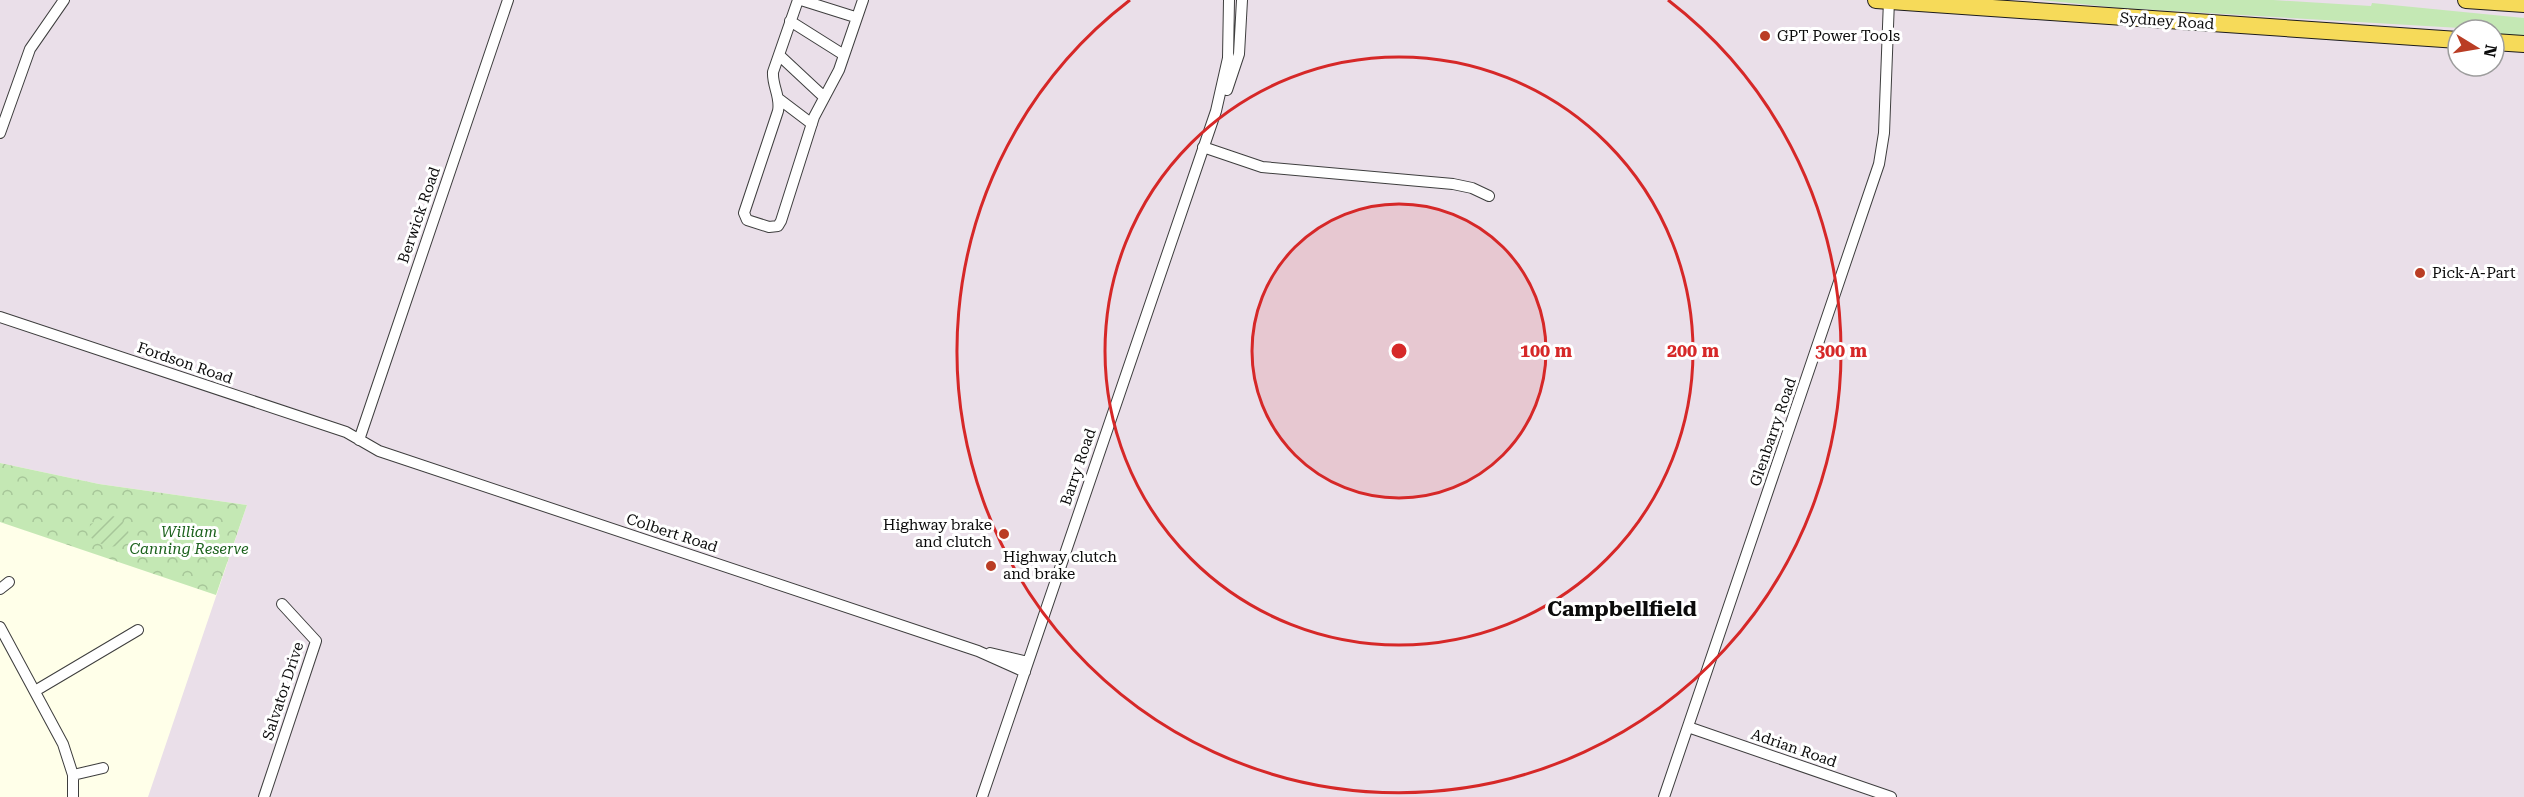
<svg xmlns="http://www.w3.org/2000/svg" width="2524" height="797" font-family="'Roboto Serif',serif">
<defs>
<pattern id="park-crowns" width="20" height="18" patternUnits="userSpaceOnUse" patternTransform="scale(1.5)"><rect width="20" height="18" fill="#c4e8b4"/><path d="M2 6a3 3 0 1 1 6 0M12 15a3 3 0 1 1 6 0" fill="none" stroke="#a7c699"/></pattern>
<pattern id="garden-furrows" width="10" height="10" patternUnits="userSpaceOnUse" patternTransform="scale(1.5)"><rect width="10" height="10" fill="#c4e8b4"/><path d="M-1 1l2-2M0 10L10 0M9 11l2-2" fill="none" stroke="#a7c699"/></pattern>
</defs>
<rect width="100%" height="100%" fill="#ffffe9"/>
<path fill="#eadfe9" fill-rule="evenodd" d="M0,0H2524V797H148L247,505L99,484L0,463ZM2458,30H2494V66H2458Z"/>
<path fill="#c4e8b4" d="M2040,0H2273L2371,6L2372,3L2524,18V35H2494V30L2121,8Z"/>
<path fill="url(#park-crowns)" d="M0,463L99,484L247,505L216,595L0,522Z"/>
<path fill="url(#garden-furrows)" d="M113,516C124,520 131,529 128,541C114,551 101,546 89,536L90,524Z"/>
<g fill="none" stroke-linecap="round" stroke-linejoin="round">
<g stroke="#3e3e3e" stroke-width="12">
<path id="minor" d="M798,0L773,72C772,86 781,97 778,111L744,213L747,220L769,227L778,226L781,221L814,117L839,70L863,0
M801,0L855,17
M790,21L844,55
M779,55L824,97
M1227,90L1239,54L1242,0
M779,99L812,124
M0,133L30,49L64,0
M1203,147L1262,167L1453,184L1472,188L1489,196
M0,317L346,432L379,451L978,651L1025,672
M359,440L508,0
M0,589L9,582
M0,627L63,744L73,775V797
M990,653L1028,662
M35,691L138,630
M1688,727L1891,797
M73,775L103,768
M264,797L316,641L282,604
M982,797L1216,111L1228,58L1229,0
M1664,797L1879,164L1884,133L1889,0"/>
</g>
<g stroke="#1c1c1c" stroke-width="18">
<path id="trunk" d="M1876,0L2458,40
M2466,0L2524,4
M2494,42L2524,44"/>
</g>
<use href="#minor" stroke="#fff" stroke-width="10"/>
<use href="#trunk" stroke="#f6da59" stroke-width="16"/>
</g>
<circle cx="1399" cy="351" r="147" fill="#d62828" fill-opacity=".12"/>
<g fill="none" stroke="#d62828" stroke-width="3">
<circle cx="1399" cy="351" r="147"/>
<circle cx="1399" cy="351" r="294"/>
<path d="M1668 0A442 442 0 1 1 1130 0"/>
</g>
<g fill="#ba3d24" stroke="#fff" stroke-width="2">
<circle cx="1765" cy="36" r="6"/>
<circle cx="2420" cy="273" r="6"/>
<circle cx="1004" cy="534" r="6"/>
<circle cx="991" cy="566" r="6"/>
</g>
<g text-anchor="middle" stroke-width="6" stroke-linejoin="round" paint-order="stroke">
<g font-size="15" fill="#0b0b0b" stroke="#fff">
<text transform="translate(2167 21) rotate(4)" y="5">Sydney Road</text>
<text transform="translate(419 215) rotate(-71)" y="5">Berwick Road</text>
<text transform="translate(185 363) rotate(19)" y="5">Fordson Road</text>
<text transform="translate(1773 432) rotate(-71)" y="5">Glenbarry Road</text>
<text transform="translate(1078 467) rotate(-71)" y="5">Barry Road</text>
<text transform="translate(672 533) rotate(18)" y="5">Colbert Road</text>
<text transform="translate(283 691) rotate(-72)" y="5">Salvator Drive</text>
<text transform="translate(1794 748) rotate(19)" y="5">Adrian Road</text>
</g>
<g font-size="15" fill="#0b0b0b" stroke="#fff" text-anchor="start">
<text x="1777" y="41">GPT Power Tools</text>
<text x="2432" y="278">Pick-A-Part</text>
<text x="992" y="530" text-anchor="end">Highway brake<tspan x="992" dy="17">and clutch</tspan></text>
<text x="1003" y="562">Highway clutch<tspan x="1003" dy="17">and brake</tspan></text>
</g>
<g font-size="15" font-style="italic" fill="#1c621d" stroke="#fff">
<text x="189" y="537">William<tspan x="189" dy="17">Canning Reserve</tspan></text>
</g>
<g font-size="21" font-weight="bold" fill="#0b0b0b" stroke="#fff">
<text x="1622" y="616">Campbellfield</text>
</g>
</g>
<circle cx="1399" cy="351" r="9" fill="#d62828" stroke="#fff" stroke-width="3"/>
<g font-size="18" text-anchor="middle" font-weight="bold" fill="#d62828" stroke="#fff" stroke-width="6" stroke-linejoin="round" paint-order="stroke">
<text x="1546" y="357">100 m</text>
<text x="1693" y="357">200 m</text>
<text x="1841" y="357">300 m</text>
</g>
<g transform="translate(2476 48) rotate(101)"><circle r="28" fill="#ffffff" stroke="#9d9d9d" stroke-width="1.5"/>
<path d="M0-4.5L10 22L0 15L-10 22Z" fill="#ba3d24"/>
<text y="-9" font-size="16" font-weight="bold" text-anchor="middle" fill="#0b0b0b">N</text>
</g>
</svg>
